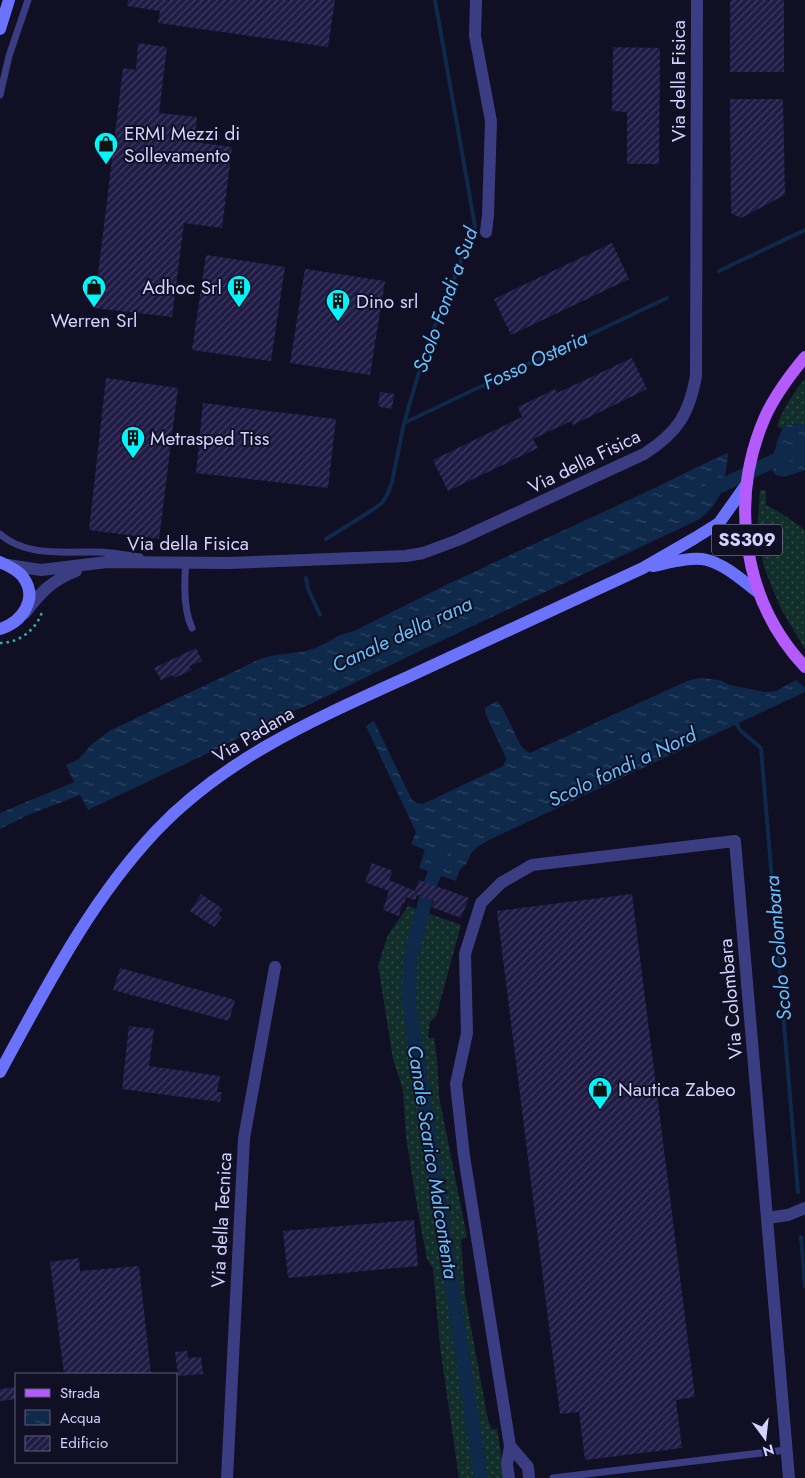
<svg xmlns="http://www.w3.org/2000/svg" width="805" height="1478" font-family="Jost,sans-serif">
<style>
.grass{fill:url(#grass-dots)}
.water{fill:url(#water-ripples)}
.lines{fill:none;stroke-linecap:round;stroke-linejoin:round}
.stream{stroke:#0e2949;stroke-width:4}
.canal{stroke:#0e2949;stroke-width:14}
.building{fill:url(#building-hatch)}
.path{stroke:#30b4a2;stroke-width:2.5;stroke-dasharray:2.5 4;stroke-linecap:butt}
.lane{stroke:#3a3d82;stroke-width:7}
.street{stroke:#3a3d82;stroke-width:12}
.secondary{stroke:#6b73fd;stroke-width:12}
.primary{stroke:#b35bfd;stroke-width:12}
.labels{text-anchor:middle;stroke-width:4;stroke-linejoin:round;paint-order:stroke}
.shield{fill:#110f24;stroke:#9a98bd;stroke-width:1}
.shield-label{font-size:18px;font-weight:bold;fill:#d4d2fe}
.street-label{font-size:19px;fill:#d4d2fe;stroke:#110f24}
.poi-label{font-size:19px;fill:#d4d2fe;stroke:#110f24;text-anchor:start}
.water-label{font-size:20px;font-style:italic;fill:#62c2fd;stroke:#110f24}
</style>
<defs>
<pattern id="grass-dots" width="8" height="8" patternUnits="userSpaceOnUse" patternTransform="scale(1.25)"><rect width="8" height="8" fill="#122e2b"/><path d="M2 2h.1M6 6h.1" fill="none" stroke="#344b4b" stroke-width="1.8" stroke-linecap="round"/></pattern>
<pattern id="water-ripples" width="26" height="14" patternUnits="userSpaceOnUse" patternTransform="scale(1.25)"><rect width="26" height="14" fill="#0e2949"/><path d="M2 4q2-2 4 0t4 0M15 11q2-2 4 0t4 0" fill="none" stroke="#304764"/></pattern>
<pattern id="building-hatch" width="6" height="6" patternUnits="userSpaceOnUse" patternTransform="scale(1.25)"><rect width="6" height="6" fill="#201b45"/><path d="M-1 1l2-2M0 6l6-6M5 7l2-2" fill="none" stroke="#403b61"/></pattern>
</defs>
<rect width="100%" height="100%" fill="#110f24"/>
<path class="grass" d="M805 378V424L786 425 782 429 777 426C783 408 794 393 805 378Z
M760 490H766V505L781 513 805 530V649L781 609 765 570 757 535Z
M408 906 461 925 436 1017 430 1022 428 1038H434L437 1058 439 1096 467 1237 461 1240 465 1295 488 1420 492 1430 497 1428 505 1478H459L440 1347 433 1268 427 1259 417 1206 406 1137 403 1090 393 1059 378 965 388 935Z"/>
<path class="water" d="M805 424V470C782 479 766 483 775 451 777 442 779 432 786 425Z
M728 453C725 482 723 502 698 520L426 648 313 703 279 717 225 745 88 810 80 795 28 815 0 829V813L74 782 66 765 79 759 91 745 109 731 260 659C280 652 299 655 318 647L340 635 356 630 448 584 646 492 718 457Z
M699 678 719 680 730 685 765 692 776 691 796 680 805 688V692L489 840 479 846 472 852 466 864 460 869 456 881 419 868 425 850 411 844 416 832 366 726 374 721 412 800 416 803 423 804 503 766 506 760 505 756 485 713V708L497 701 502 707 521 746 526 751 530 753 687 681Z"/>
<g class="lines">
<path class="stream" d="M719 271 805 230
M404 423 667 298
M326 539 371 511 382 503 388 493 392 482 404 423 426 348 475 226 435 0
M306 578 308 589 320 615
M735 722 741 731 761 748 798 1192
M801 1237 805 1286"/>
<path class="canal" d="M708 492 805 446
M441 857 429 887 410 959 409 1002 481 1478"/>
</g>
<path class="building" d="M128 0H335L328 47 158 23 160 11 127 6Z
M730 0H784V72H730Z
M138 43 167 47 159 113 197 117 194 142 232 147 222 228 184 223 172 317 94 308 123 68 136 70Z
M613 47 660 48 659 164H627V112L612 111Z
M730 99H783L785 195 741 218 731 213Z
M612 243 629 279 511 335 494 299Z
M206 255 285 267 271 361 192 350Z
M305 269 385 281 370 375 290 363Z
M632 358 647 389 573 425 571 421 533 439 538 448 448 491 433 460 522 417 518 407 555 389 557 393Z
M106 378 178 388 159 539 89 530Z
M380 392 394 394 392 409 380 407 378 405Z
M203 403 336 419 328 488 196 473Z
M196 648 202 661 189 666 192 670 174 678 173 675 161 680 154 668Z
M372 863 393 871 389 880 415 891 419 880 469 898 461 918 431 907 434 901 417 895 415 900 406 897 404 904 402 903 399 916 383 910 389 891 365 882Z
M201 894 223 909 218 914 222 917 214 927 190 911Z
M632 894 695 1397 676 1400 682 1448 585 1460 579 1412 560 1414 497 911Z
M120 968 235 1000 229 1021 113 990Z
M129 1026 154 1029 149 1066 220 1076 217 1092H222L220 1102 122 1089Z
M414 1220 418 1266 288 1278 283 1231Z
M79 1258 80 1271 139 1266 151 1374H64L50 1262Z
M187 1351 188 1358 201 1357 203 1374 178 1376 175 1352Z
M16 1387V1399L0 1401V1389Z"/>
<g class="lines">
<path class="path" d="M0 643C19 643 36 630 42 612"/>
<path class="lane" d="M0 95 9 56 28 0
M0 534C27 558 68 551 101 552 114 553 127 555 140 557
M186 562C184 583 183 609 192 628
M553 1478 786 1450"/>
<path class="street" d="M476 0 475 36 491 121 488 215 486 232
M8 565 41 570 107 562 228 563 406 556 423 553 458 540 644 454C677 433 689 415 696 376L697 0
M25 613C41 592 51 581 76 571
M767 1218 788 1215 805 1208
M510 1446 528 1467 529 1478
M227 1478 244 1138 275 967
M509 1478 507 1464 510 1446 464 1156 456 1084 467 1033 465 954 481 903 501 883 532 865 735 841 789 1478"/>
<path class="secondary" d="M0 29 9 0
M0 562C8 566 17 569 23 577 39 599 22 622 0 629
M653 566C668 563 692 556 707 560 726 565 743 581 759 593
M0 1072C46 988 90 901 156 831 227 756 320 717 412 675 489 639 566 603 643 568L695 538 719 523 746 485"/>
<path class="primary" d="M805 357C790 375 775 395 765 417 729 500 742 600 805 667"/>
</g>
<defs>
<symbol id="shop-pin" viewBox="-11 -11 22 30"><path d="M0 17L-7.5 6A9.5 9.5 0 1 1 7.5 6Z" fill="#03f5f9" stroke="#110f24"/><path d="M-5-2.5h2.3a2.7 3.5 0 0 1 5.4 0H5L5.5 6h-11ZM-1.5-2.5h3a1.5 2.3 0 0 0-3 0Z" fill="#111"/></symbol>
<symbol id="building-pin" viewBox="-11 -11 22 30"><path d="M0 17L-7.5 6A9.5 9.5 0 1 1 7.5 6Z" fill="#03f5f9" stroke="#110f24"/><path d="M-4-6H4V6H1V3H-1V6H-4ZM-2.5-4.3h1.7v1.8h-1.7ZM.8-4.3h1.7v1.8H.8ZM-2.5-1h1.7V.8h-1.7ZM.8-1h1.7V.8H.8Z" fill="#111"/></symbol>
</defs>
<g fill-rule="evenodd">
<use href="#shop-pin" x="92" y="130" width="28" height="38"/>
<use href="#shop-pin" x="80" y="273" width="28" height="38"/>
<use href="#building-pin" x="225" y="273" width="28" height="38"/>
<use href="#building-pin" x="324" y="287" width="28" height="38"/>
<use href="#building-pin" x="119" y="424" width="28" height="38"/>
<use href="#shop-pin" x="586" y="1075" width="28" height="38"/>
</g>
<g class="labels">
<rect class="shield" x="712" y="524.5" width="70" height="31" rx="4"/>
<g class="shield-label">
<text x="747" y="546">SS309</text>
</g>
<g class="street-label">
<text transform="translate(678 81) rotate(-90)" y="7">Via della Fisica</text>
<text transform="translate(584 461) rotate(-26)" y="7">Via della Fisica</text>
<text x="188" y="550">Via della Fisica</text>
<text transform="translate(253 734) rotate(-31)" y="7">Via Padana</text>
<text transform="translate(730 999) rotate(-95)" y="7">Via Colombara</text>
<text transform="translate(221 1220) rotate(-87)" y="7">Via della Tecnica</text>
</g>
<g class="poi-label">
<text x="124" y="140">ERMI Mezzi di<tspan x="124" dy="22">Sollevamento</tspan></text>
<text x="222" y="294" text-anchor="end">Adhoc Srl</text>
<text x="356" y="308">Dino srl</text>
<text x="94" y="327" text-anchor="middle">Werren Srl</text>
<text x="150" y="445">Metrasped Tiss</text>
<text x="618" y="1096">Nautica Zabeo</text>
</g>
<g class="water-label">
<text transform="translate(445 300) rotate(-70)" y="7">Scolo Fondi a Sud</text>
<text transform="translate(535 360) rotate(-25)" y="7">Fosso Osteria</text>
<text transform="translate(402 634) rotate(-25)" y="7">Canale della rana</text>
<text transform="translate(622 767) rotate(-25)" y="7">Scolo fondi a Nord</text>
<text transform="translate(778 948) rotate(-95)" y="7">Scolo Colombara</text>
<text transform="translate(433 1162) rotate(81)" y="7">Canale Scarico Malcontenta</text>
</g>
</g>
<rect x="15" y="1373" width="162" height="90" fill="#110f24" stroke="#5f5d7b"/>
<rect x="25" y="1389" width="25" height="8" fill="#b35bfd" stroke="#5f5d7b"/>
<text x="60" y="1398" font-size="15" fill="#d4d2fe">Strada</text>
<rect x="25" y="1410" width="25" height="15" fill="url(#water-ripples)" stroke="#5f5d7b"/>
<text x="60" y="1423" font-size="15" fill="#d4d2fe">Acqua</text>
<rect x="25" y="1436" width="25" height="15" fill="url(#building-hatch)" stroke="#5f5d7b"/>
<text x="60" y="1448" font-size="15" fill="#d4d2fe">Edificio</text>
<g transform="translate(765 1438) rotate(165)" stroke="#110f24" stroke-width="4" paint-order="stroke">
<path d="M0-4L9 19L0 12L-9 19Z" fill="#d4d2fe"/>
<text y="-8" font-size="14" font-weight="bold" text-anchor="middle" fill="#d4d2fe">N</text>
</g>
</svg>
